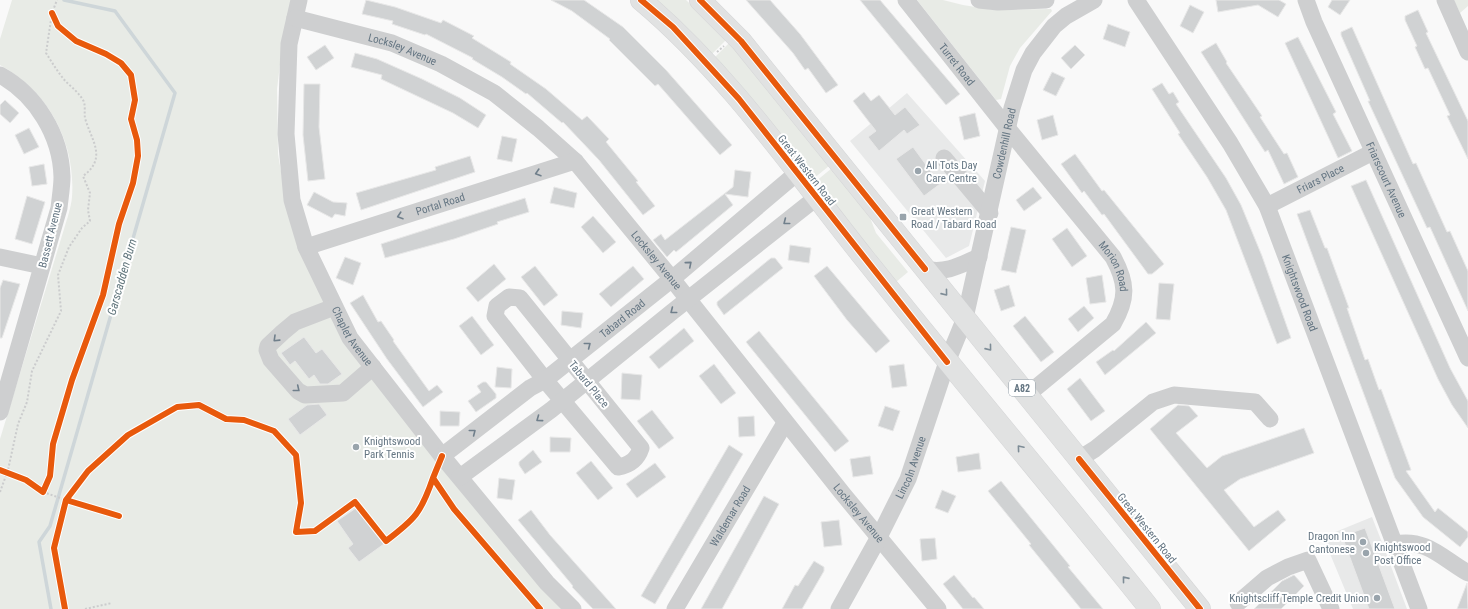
<svg xmlns="http://www.w3.org/2000/svg" width="1468" height="609" font-family="'Roboto Condensed',sans-serif">
<style>
.built{fill:#e8e9e9}
.green{fill:#e8ebe6}
.lines{fill:none;stroke-linecap:round;stroke-linejoin:round}
.stream{stroke:#ced6d9;stroke-width:3.5}
.building{fill:#d0d2d3;stroke:#e8e8e8}
.major-casing{stroke:#d5d6d7;stroke-width:22}
.path{stroke:#cbcccd;stroke-width:2;stroke-dasharray:2 2;stroke-linecap:butt}
.minor{stroke:#cecfd0;stroke-width:17}
.major{stroke:#e1e2e2;stroke-width:21}
.cycleway-casing{stroke:#fff;stroke-width:8}
.cycleway{stroke:#e8590c;stroke-width:6}
.oneway{stroke:#707f8b}
.oneway2{stroke:#7e8c96}
.poi-dot{fill:#99a4ac;stroke:#fff;stroke-width:1.5}
.labels{text-anchor:middle;stroke-width:4;stroke-linejoin:round;paint-order:stroke}
.shield{fill:#fff;stroke:#939fa8;stroke-width:1}
.shield-label{font-size:10px;font-weight:bold;fill:#657683}
.street-label{font-size:11px;fill:#657683;stroke:#fff}
.poi-label{font-size:11px;fill:#657683;stroke:#fff;text-anchor:start}
.water-label{font-size:12px;font-style:italic;fill:#60757c;stroke:#fff}
</style>
<rect width="100%" height="100%" fill="#f9f9f9"/>
<path class="built" d="M907 93 985 181 969 246 946 258 850 141Z
M1372 517 1383 545 1407 609H1353L1323 537Z"/>
<path class="green" d="M12 0H292L283 40 277 89 278 154 287 207 350 338 573 609H0V439L64 229C67 219 71 208 72 197 76 142 48 91 0 65V39Z
M654 0H686L727 39 711 55Z
M917 0H943L963 5 994 10 1051 9 1052 11 1020 48 1010 66 1001 99 996 100Z
M1454 0H1468V6L1460 13Z
M729 43 829 166 813 179 714 58Z
M832 168 869 215 876 233 908 272 896 282 815 182Z"/>
<g class="lines">
<path class="stream" d="M51 609 39 542 50 526 175 93 115 11 64 0"/>
</g>
<path class="building" d="M366 0 395 7 441 23 443 20 474 36 472 38 511 62 510 64 546 89 582 120 587 116 609 139 606 142 638 181 636 182 655 206 643 215 599 160 563 122 562 123 527 93 526 94 502 77 472 59 473 58 426 34 425 35 392 24 393 21 362 14Z
M551 0H584L623 27 666 70 732 145 720 155 658 84 655 86 609 40 610 39 572 11Z
M746 0H770L800 34 838 85 826 93 808 68 805 70 793 53Z
M860 0H880L960 94 946 105Z
M1216 0H1279L1286 4 1278 17 1258 5 1218 12Z
M1332 0H1350L1340 15 1328 7Z
M1190 5 1204 12 1193 33 1180 26Z
M1418 10 1428 32 1426 33 1468 121V159L1447 116 1450 115 1428 68 1425 69 1415 47 1417 46 1405 20V16Z
M1108 24 1130 32 1125 47 1103 39Z
M1352 27 1413 164 1416 163 1447 232 1450 231 1468 271V311L1430 227 1427 228 1368 101H1370L1341 35V32Z
M1298 37 1336 112 1333 114 1352 151 1338 158 1285 43Z
M1216 43 1227 62 1226 63 1262 116 1260 117 1284 154 1287 153 1298 177 1284 184 1268 150 1265 152 1201 52Z
M325 45 334 58 316 70 307 57Z
M1075 45 1085 55 1071 69 1061 58Z
M355 53 377 59 422 79 460 98 486 115 478 128 453 113 381 79 382 75 351 67Z
M1052 72 1065 78 1056 96 1043 90Z
M1162 83 1169 94 1173 92 1179 102 1176 104 1226 178 1241 205 1262 256 1291 338 1277 344 1226 210 1207 177 1178 134 1180 133 1152 89Z
M304 84H320L319 127 325 179 308 181 303 135Z
M864 92 871 101 879 95 895 115 905 107 920 125 907 134 904 130 879 151 868 137 876 131 853 101Z
M5 100 19 113 10 123 0 114V105Z
M975 113 980 136 964 140 959 117Z
M1053 115 1058 135 1042 140 1037 120Z
M29 128 39 147 24 154 15 135Z
M502 136 517 139 512 162 497 159Z
M913 147 940 184 924 196 896 159Z
M1075 154 1102 191 1104 190 1164 264 1152 274H1148L1104 214 1102 215 1084 191 1082 193 1061 164Z
M470 156 475 172 361 210 356 193 436 170 435 167Z
M44 164 47 184 32 186 29 167Z
M735 170 751 172 748 197 725 194 733 205 676 252 674 250 667 257 653 240 661 234 665 240 733 187Z
M1366 180 1450 368 1468 401V428L1452 405 1438 379 1351 186Z
M554 187 577 193 574 208 550 203Z
M1033 187 1042 198 1024 211 1016 200Z
M314 192 333 202 347 203 345 216 335 214 332 218 307 205Z
M27 196 45 202 32 244 15 239Z
M525 198 529 212 497 222 498 224 454 239 385 258 381 244Z
M1310 210 1325 248H1327L1349 308H1347L1365 360 1368 359 1379 390 1381 389 1411 470 1406 471 1435 512 1438 508 1468 532V537L1460 547 1423 517 1395 478 1297 214Z
M593 216 616 242 603 253 581 227Z
M1011 227 1026 230 1016 273 1001 270Z
M1067 228 1087 256 1072 267 1052 239Z
M790 245 811 248 809 263 788 260Z
M345 257 361 263 353 285 336 278Z
M771 258H775L783 268 724 315 717 305V302Z
M494 264 506 279 478 302 466 288Z
M535 266 558 295 544 306 521 277Z
M633 266 644 279 611 307 599 294Z
M827 266 890 341 876 353 847 320 814 276Z
M1102 275 1106 302 1090 304 1086 278Z
M3 280 20 284 2 338H0V288Z
M1159 283 1174 284 1170 320 1156 319Z
M1009 285 1015 306 1001 311 994 290Z
M363 295 378 322 381 321 394 340 393 341 429 391 437 385 443 392 423 407 387 359 350 303Z
M1084 306 1094 318 1078 332 1068 319Z
M562 311 583 313 581 328 561 325Z
M472 316 494 345 481 355 459 326Z
M1025 316 1054 352 1041 362 1013 326Z
M1146 322 1156 333 1105 375 1096 362 1113 350 1114 351Z
M684 328 694 341 659 369 649 357Z
M759 331 849 441 835 452 746 342Z
M304 337 316 353 322 349 342 374 328 384H320L314 375 309 379 295 361 290 365 281 353Z
M714 364 736 393 721 404 699 376Z
M904 364 907 386 892 388 889 366Z
M497 367 512 369 511 388 495 387Z
M622 373 642 375 640 400 621 399Z
M1080 378 1105 411 1091 421 1067 389Z
M483 382H486L496 394V398L476 412 468 401 481 392 477 386Z
M319 404 327 415 300 435 288 419 307 405Z
M1178 405 1189 406 1198 416 1176 433 1207 468 1222 456 1304 428 1314 453 1240 479 1224 490 1254 527 1278 510 1286 520 1249 551 1150 429Z
M885 406 900 411 893 431 878 426Z
M652 410 674 438 659 449 637 421Z
M440 411 460 412 459 426H440Z
M754 416 755 436 739 437 738 417Z
M550 437 571 438 570 452H550Z
M729 445 743 454 655 604 641 596Z
M533 450 542 462 525 474 519 465V462Z
M979 453 981 469 958 472 956 457Z
M870 456 873 474 853 477 850 459Z
M591 461 613 488 598 500 576 473Z
M655 463 666 477 637 498 626 484Z
M499 478 515 480 512 500 497 498Z
M1001 481 1070 566 1068 567 1103 609H1081L1029 545 1031 544 988 491Z
M942 490 956 496 948 513 935 508Z
M764 496 779 504 738 580 722 609H701Z
M356 508 384 544 359 562 348 548 353 544 337 521Z
M531 510 550 535 616 609H593L572 587 573 586 518 520Z
M839 520 842 545 824 547 821 522Z
M1365 528 1395 609H1369L1342 536Z
M935 538 937 559 922 561 920 539Z
M814 561 824 567V571L802 609H782L795 585 798 586Z
M954 575 973 598 974 597 984 609H963L943 584Z
M1294 575 1304 586 1281 609H1254L1282 581Z
M1467 583 1468 609H1457Z"/>
<g class="lines">
<defs>
<path id="major" d="M641 0C729 74 794 170 865 259 959 377 1056 491 1150 609
M700 0 741 41 1200 609"/>
</defs>
<use href="#major" class="major-casing"/>
<path class="path" d="M717 52 724 46
M0 492 8 470 18 424 27 402 32 371 61 311 58 275 69 247 82 228 90 221 88 210 90 193 83 176C108 158 91 140 85 118 84 112 86 105 83 100 77 90 68 85 62 77 56 69 51 61 46 53L52 13 57 0
M43 492 66 500
M85 609 112 603"/>
<g class="minor">
<path id="s1" d="M299 0 289 44 286 134 292 200 306 247 350 338 442 456 547 583 573 609"/>
<path id="s2" d="M906 0 1008 129 1113 257C1127 283 1128 298 1113 324L1027 395"/>
<path d="M979 0 998 2 1046 0"/>
<path id="s3" d="M1136 0 1230 143 1267 206 1419 609"/>
<path id="s4" d="M1306 0 1314 22 1468 358"/>
<path d="M1445 0 1468 52"/>
<path id="s5" d="M295 18 392 43 441 64 494 93 538 128 575 161 672 279 843 494 938 609"/>
<path d="M0 75C36 95 61 135 62 177 62 187 60 198 59 208L0 412"/>
<path d="M944 158 990 213"/>
<path id="s6" d="M1267 206 1373 152"/>
<path id="s7" d="M306 247 575 161"/>
<path d="M0 257 42 266"/>
<path d="M925 269C945 274 961 265 979 257"/>
<path d="M509 297 520 298 641 448C637 460 630 465 618 467L545 380 495 316 497 306Z"/>
<path d="M334 307 295 322 283 332 268 346 267 350 271 360 298 391 305 395 343 393 373 367"/>
<path id="s8" d="M442 456 530 388 545 380 672 279 797 173"/>
<path d="M1079 459 1095 449 1153 402 1174 395 1255 402 1270 419"/>
<path d="M460 477 551 410 672 312 816 198"/>
<path d="M1395 544C1426 538 1442 558 1468 573"/>
<path d="M1238 603 1267 578 1288 567 1308 560 1331 609"/>
<path id="s9" d="M675 609 785 423"/>
<path id="s10" d="M839 609 879 537 908 479 947 362 965 318 1012 108 1024 70 1033 53 1054 26 1066 16 1094 0"/>
</g>
<use href="#major" class="major"/>
<defs>
<path id="cycleway" d="M641 0 673 27 739 99 947 362
M700 0 741 41 925 269
M442 456 433 478 454 509 540 609
M1079 459 1200 609
M0 470 26 480 43 492 50 476 53 444 72 380 103 295 119 224 133 183 138 156 137 140 131 119 135 100 131 75 121 63 106 54 76 41 58 26 52 13
M66 500 88 471 128 435 177 407 199 405 226 419 244 420 274 431 296 455 301 503 296 532 315 531 355 502 386 541C415 519 421 513 433 478
M65 609 54 548 66 500 119 516"/>
</defs>
<use href="#cycleway" class="cycleway-casing"/>
<use href="#cycleway" class="cycleway"/>
</g>
<defs><path id="oneway-chevron" d="M-2-3.5L2.5 0L-2 3.5" fill="none" stroke-width="1.6" stroke-linecap="round" stroke-linejoin="round"/></defs>
<g class="oneway">
<use href="#oneway-chevron" transform="translate(538 173) rotate(163)"/>
<use href="#oneway-chevron" transform="translate(400 216) rotate(162)"/>
<use href="#oneway-chevron" transform="translate(786 222) rotate(142)"/>
<use href="#oneway-chevron" transform="translate(689 264) rotate(-40)"/>
<use href="#oneway-chevron" transform="translate(673 311) rotate(142)"/>
<use href="#oneway-chevron" transform="translate(276 339) rotate(136)"/>
<use href="#oneway-chevron" transform="translate(588 345) rotate(-38)"/>
<use href="#oneway-chevron" transform="translate(297 389) rotate(39)"/>
<use href="#oneway-chevron" transform="translate(539 419) rotate(144)"/>
<use href="#oneway-chevron" transform="translate(473 432) rotate(-38)"/>
</g>
<g class="oneway2">
<use href="#oneway-chevron" transform="translate(945 293) rotate(51)"/>
<use href="#oneway-chevron" transform="translate(989 348) rotate(51)"/>
<use href="#oneway-chevron" transform="translate(1020 448) rotate(-130)"/>
<use href="#oneway-chevron" transform="translate(1125 579) rotate(-129)"/>
</g>
<g class="poi-dot">
<circle cx="918" cy="171" r="4"/>
<rect x="899" y="213" width="8" height="8" rx="2"/>
<circle cx="356" cy="447" r="4"/>
<circle cx="1363" cy="542" r="4"/>
<circle cx="1366" cy="553" r="4"/>
<circle cx="1377" cy="598" r="4"/>
</g>
<g class="labels">
<rect class="shield" x="1009" y="380" width="26" height="16" rx="3"/>
<g class="shield-label">
<text x="1022" y="392">A82</text>
</g>
<g class="street-label">
<text dy="4" stroke="none"><textPath href="#s5" startOffset="112">Locksley Avenue</textPath></text>
<text dy="4" stroke="none"><textPath href="#s2" startOffset="82">Turret Road</textPath></text>
<text dy="4" stroke="none"><textPath href="#s10" startOffset="497">Cowdenhill Road</textPath></text>
<text transform="translate(807 170) rotate(52)" y="4">Great Western Road</text>
<text dy="4" stroke="none"><textPath href="#s6" startOffset="60">Friars Place</textPath></text>
<text dy="4" stroke="none"><textPath href="#s4" startOffset="197">Friarscourt Avenue</textPath></text>
<text dy="4" stroke="none"><textPath href="#s7" startOffset="141">Portal Road</textPath></text>
<text transform="translate(50 235) rotate(-76)" y="4">Bassett Avenue</text>
<text dy="4" stroke="none"><textPath href="#s5" startOffset="448">Locksley Avenue</textPath></text>
<text dy="4" stroke="none"><textPath href="#s2" startOffset="339">Morion Road</textPath></text>
<text dy="4" stroke="none"><textPath href="#s3" startOffset="337">Knightswood Road</textPath></text>
<text dy="4" stroke="none"><textPath href="#s8" startOffset="227">Tabard Road</textPath></text>
<text dy="4" stroke="none"><textPath href="#s1" startOffset="351">Chaplet Avenue</textPath></text>
<text transform="translate(589 384) rotate(51)" y="4">Tabard Place</text>
<text dy="4" stroke="none"><textPath href="#s10" startOffset="159">Lincoln Avenue</textPath></text>
<text dy="4" stroke="none"><textPath href="#s5" startOffset="772">Locksley Avenue</textPath></text>
<text dy="4" stroke="none"><textPath href="#s9" startOffset="108">Waldemar Road</textPath></text>
<text transform="translate(1147 528) rotate(51)" y="4">Great Western Road</text>
</g>
<g class="poi-label">
<text x="926" y="169">All Tots Day<tspan x="926" dy="13">Care Centre</tspan></text>
<text x="911" y="215">Great Western<tspan x="911" dy="13">Road / Tabard Road</tspan></text>
<text x="364" y="445">Knightswood<tspan x="364" dy="13">Park Tennis</tspan></text>
<text x="1355" y="540" text-anchor="end">Dragon Inn<tspan x="1355" dy="13">Cantonese</tspan></text>
<text x="1374" y="551">Knightswood<tspan x="1374" dy="13">Post Office</tspan></text>
<text x="1369" y="602" text-anchor="end">Knightscliff Temple Credit Union</text>
</g>
<g class="water-label">
<text transform="translate(122 277) rotate(-74)" y="4">Garscadden Burn</text>
</g>
</g>
</svg>
